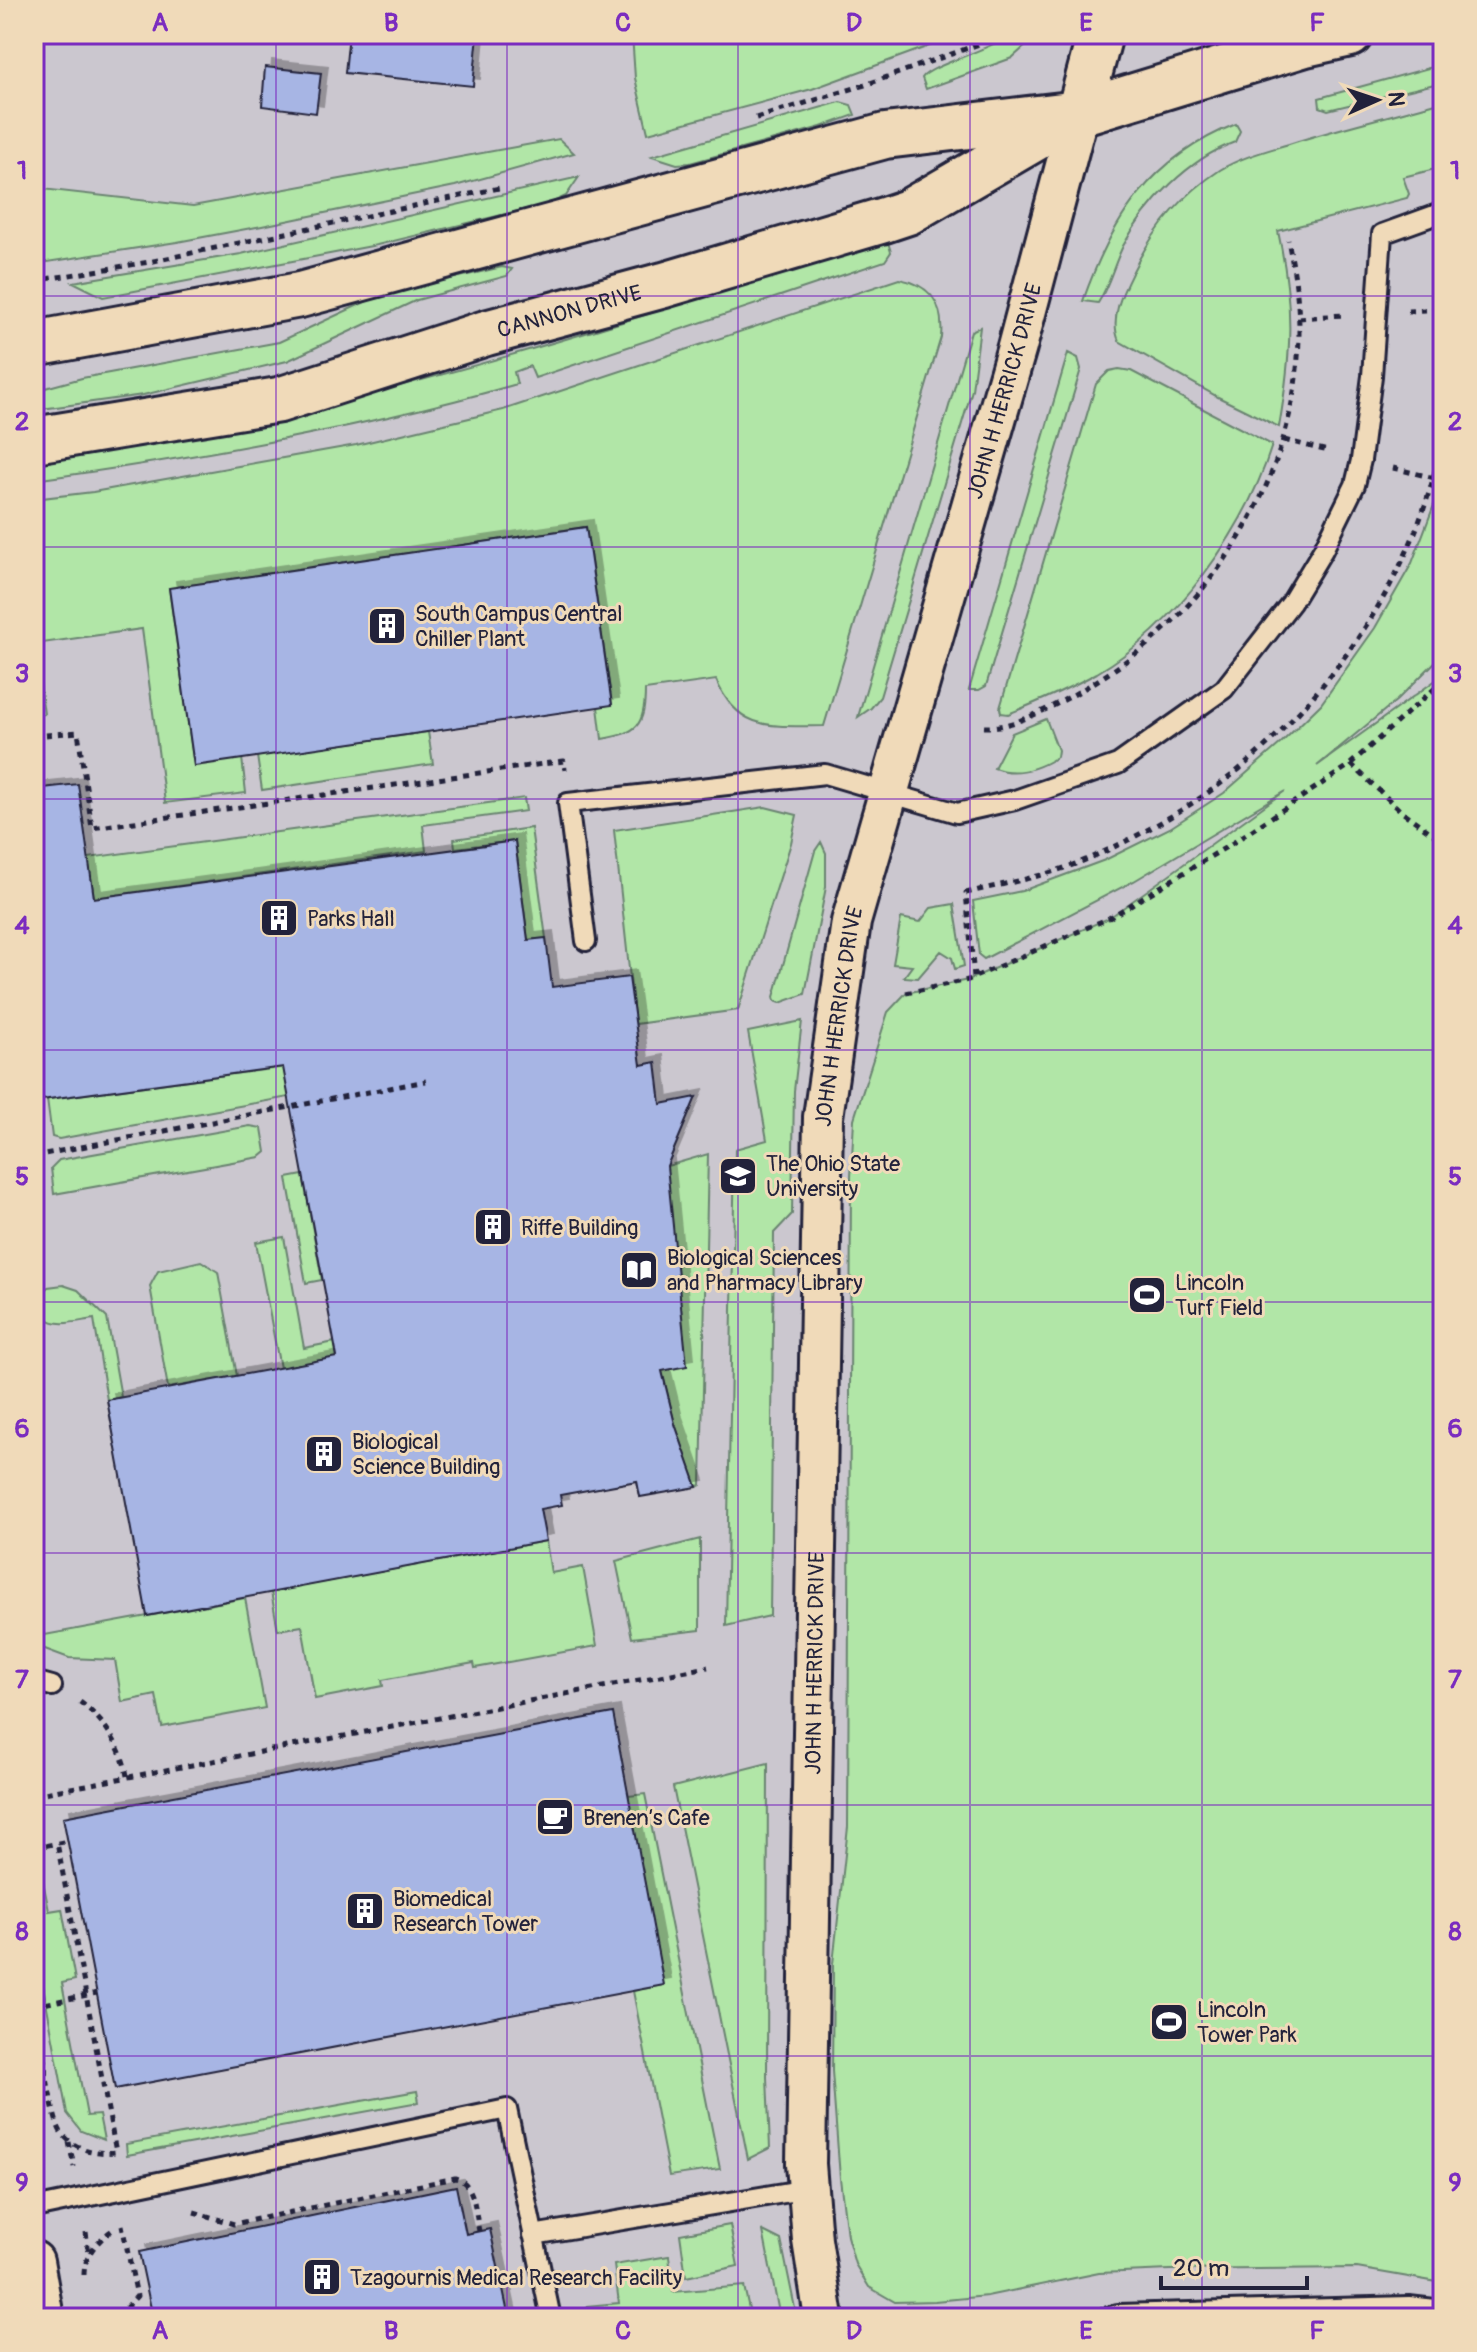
<svg xmlns="http://www.w3.org/2000/svg" width="1477" height="2352" font-family="Pangolin,sans-serif">
<style>
.built{fill:#cbc7cf}
.green{fill:#b1e6a7;stroke:#6a8471;stroke-width:2}
.building{fill:#a7b5e4;stroke:#22223b;stroke-width:2;filter:url(#shadow)}
.lines{fill:none;stroke-linecap:round;stroke-linejoin:round}
.service-casing{stroke:#22223b;stroke-width:24}
.minor-casing{stroke:#22223b;stroke-width:44}
.tertiary-casing{stroke:#22223b;stroke-width:50}
.path{stroke:#22223b;stroke-width:5;stroke-dasharray:6 6;stroke-linecap:butt}
.service{stroke:#f0dab9;stroke-width:18}
.minor{stroke:#f0dab9;stroke-width:38}
.tertiary{stroke:#f0dab9;stroke-width:44}
.path-bridge{stroke:#22223b;stroke-width:5;stroke-dasharray:6 6;stroke-linecap:butt}
.grid{fill:none;stroke:#7b2cbf;stroke-width:2;stroke-opacity:0.55}
.labels{text-anchor:middle;stroke-width:6;stroke-linejoin:round;paint-order:stroke}
.street-label{font-size:22px;fill:#22223b;stroke:#f0dab9}
.poi-label{font-size:22px;fill:#22223b;stroke:#f0dab9;text-anchor:start}
.neatline{fill:none;stroke:#7b2cbf;stroke-width:3}
.grid-label{font-size:26px;text-anchor:middle;font-weight:bold;fill:#7b2cbf}
</style>
<defs>
<filter id="shadow"><feDropShadow dx="7" dy="-7" stdDeviation="0" flood-color="#0004"/></filter>
</defs>
<rect width="100%" height="100%" fill="#dacfc6"/>
<filter id="ink" filterUnits="userSpaceOnUse"><feTurbulence type="fractalNoise" baseFrequency=".0125" numOctaves="2"/><feDisplacementMap in="SourceGraphic" scale="16" xChannelSelector="R" yChannelSelector="G"/><feConvolveMatrix kernelMatrix="1 2 1 2 8 2 1 2 1" color-interpolation-filters="sRGB"/></filter>
<g filter="url(#ink)">
<path class="built" d="M34 34H1443V2318H34Z"/>
<path class="green" d="M632 34H962L812 89 648 133 635 78Z
M1012 34H1039L1012 58 926 89 922 78C929 66 994 48 1012 34Z
M1443 64V82L1328 110 1320 107 1319 98Z
M1443 101V167L1403 177 1409 194 1407 198 1278 231C1294 305 1292 352 1279 427L1218 397 1119 341C1109 318 1123 291 1133 271 1153 230 1182 195 1220 170 1243 156 1270 150 1295 142 1344 127 1394 115 1443 101Z
M840 102 851 105 855 115 821 127 690 163 677 164 652 156Z
M1236 124 1240 131 1235 142C1189 159 1146 203 1123 246 1114 264 1109 286 1098 303L1083 301C1112 218 1151 158 1236 124Z
M559 139 574 153 455 186 262 226 177 242 34 264V188L193 206Z
M579 177 566 196 551 203 377 245 103 297 73 282 241 254Z
M887 239 891 252 885 261 535 378 530 366 514 372 517 384C359 429 197 458 34 480V462C326 421 607 327 887 239Z
M502 267 512 269 507 276 417 300 287 361 143 395 34 410V391L82 378 279 342 378 296Z
M899 279C932 285 944 305 941 337L824 726C774 726 739 733 716 680L645 690C645 726 637 733 602 739L598 707 612 704 586 527 169 588 194 765 242 758 246 793 165 803 142 629 35 644 44 714 34 715V499L93 492 356 445 503 410Z
M980 327 972 390 880 697 871 708 858 717 971 331Z
M1068 353 1078 358 1081 369 986 686 979 690H969Z
M1119 369 1131 371 1272 445C1245 531 1176 627 1097 673 1068 689 1038 702 1008 714L1001 713 1000 708 1096 384 1109 371Z
M1443 496V654L1397 700 1317 766 1443 675V2283L1357 2268 1170 2270 1099 2273 987 2296 935 2301 895 2302 869 2287 855 2264 847 2236 840 2178 832 2071 833 1964 848 1827 851 1177 854 1119 888 1012 906 993 968 980 1109 918 1285 791 1134 881 984 959 979 955 973 901 1022 891 1105 860 1170 828 1224 793 1281 743 1321 704 1375 628 1412 563 1437 497Z
M1046 719 1058 750 1057 757C1038 769 1015 776 994 768L1012 733Z
M428 732 433 764 262 790 257 756Z
M524 798 526 811 423 825 426 851 94 898 88 858Z
M765 807 797 815 791 843 738 1010 635 1024 614 830Z
M531 828 546 938 528 940 515 841 455 848 454 839Z
M821 842 826 853V887L805 994 780 1003 775 1001 774 997 815 851Z
M954 904 964 966 955 969 952 958 941 951 918 978 904 977 912 966 893 964 901 918 920 922 931 908Z
M802 1021 794 1091 792 1214 774 1233 770 1616 726 1626 735 1149 767 1140 748 1032Z
M420 1049 425 1072 59 1139 52 1137 47 1099Z
M250 1126 262 1128 266 1152 260 1157 54 1194 51 1168 59 1160Z
M708 1154 701 1485 697 1487 675 1424 662 1371 667 1166Z
M303 1175 322 1280 306 1283 287 1178Z
M284 1237 304 1348 335 1342 337 1357 280 1368 256 1242Z
M201 1261 218 1272 237 1376 168 1388 150 1286 158 1271Z
M63 1285 78 1290 107 1318 121 1397 107 1400 94 1319C66 1323 39 1333 40 1294L48 1287Z
M700 1539V1630L632 1638 616 1561Z
M546 1541 551 1573 583 1567 597 1646 475 1668 474 1663 382 1680 383 1686 315 1699 302 1626 278 1630 271 1592Z
M245 1598 265 1708 162 1727 156 1695 122 1702 115 1660 69 1658 34 1645V1626L45 1635Z
M768 1763 767 2077 770 2148 748 2159 673 1787Z
M645 1794 720 2169 669 2176 633 1991 663 1985 628 1796Z
M42 1876 49 1911 62 1909 75 1980 62 1983 87 2116 99 2115 104 2140 81 2131 67 2113 34 1938V1878Z
M417 2091 419 2102 127 2155 126 2144Z
M730 2225 738 2266 686 2277 680 2234Z
M763 2231 781 2240 797 2318H780Z
M669 2256 673 2292 744 2286 751 2318H589L587 2306 619 2303 614 2265Z"/>
<path class="building" d="M349 34H478L473 86 345 73Z
M265 67 321 73 316 113 262 106Z
M586 527 612 705 194 766 169 588Z
M78 784 94 898 515 841 528 940 546 938 552 987 629 977 641 1065 656 1062 661 1104 696 1097 667 1166 687 1366 662 1371 675 1424 697 1487 640 1497 637 1481 560 1495 562 1505 540 1509 546 1541 147 1616 107 1400 337 1357 283 1067 34 1101V789Z
M613 1713 664 1985 115 2089 63 1817Z
M456 2186 466 2234 490 2229 509 2318H153L139 2252Z"/>
<g class="lines">
<defs>
<path id="service" d="M586 941 568 803 825 774 957 813 1015 800 1118 764 1224 689 1291 603 1323 550 1355 485 1361 460 1372 376 1382 234 1443 212
M34 1681 52 1686
M34 2208 507 2109 551 2318
M533 2235 808 2189
M1106 2318 1118 2314 1409 2306 1443 2310"/>
<g id="minor">
<path d="M34 2261 44 2318"/>
<path id="s1" d="M824 2318 812 2240 806 2164 823 1117 851 922 1017 347 1079 113"/>
</g>
<g id="tertiary">
<path d="M1079 113 1100 34"/>
<path d="M34 344 300 295 885 136 1079 113 1305 44 1350 34"/>
<path id="s2" d="M34 440 279 400 486 333 664 285 884 220 908 212 1063 122"/>
</g>
</defs>
<use href="#service" class="service-casing"/>
<use href="#minor" class="minor-casing"/>
<use href="#tertiary" class="tertiary-casing"/>
<path class="path" d="M756 118 865 85 982 43 994 34
M34 281 149 262 504 187
M1408 311 1443 309
M1299 318 1343 315
M1284 440 1328 451
M1393 468 1443 480
M984 727C1016 729 1063 701 1090 685 1214 611 1299 476 1299 330 1299 299 1294 270 1288 240
M34 736 78 732 92 828 564 761 565 770
M1351 764 1402 812 1443 841
M974 977 966 893C1003 884 1042 877 1078 863 1133 841 1205 800 1250 760 1344 677 1425 557 1443 430
M906 993 968 980 1109 918 1228 846 1347 767 1443 681
M34 1156 426 1081
M80 1702C104 1720 122 1747 127 1776
M34 1795 708 1667
M34 1848 68 1841
M34 1997C39 2022 50 2116 61 2132 74 2150 95 2154 116 2152L57 1843
M69 2142 74 2167
M194 2212 234 2224 455 2178C476 2183 475 2213 479 2231
M86 2232 89 2254
M84 2275C84 2255 98 2240 114 2229
M120 2318 122 2312 137 2296 122 2225"/>
<use href="#service" class="service"/>
<use href="#minor" class="minor"/>
<use href="#tertiary" class="tertiary"/>
<path class="path-bridge" d="M34 2006 97 1993"/>
</g>
</g>
<path class="grid" d="M276 34V2318M507 34V2318M738 34V2318M970 34V2318M1202 34V2318M34 296H1443M34 547H1443M34 799H1443M34 1050H1443M34 1302H1443M34 1553H1443M34 1805H1443M34 2056H1443"/>
<defs>
<symbol id="building-square" viewBox="-11 -11 22 22"><rect x="-9" y="-9" width="18" height="18" rx="4" fill="#22223b" stroke="#f0dab9"/><path d="M-4-6H4V6H1V3H-1V6H-4ZM-2.5-4.3h1.7v1.8h-1.7ZM.8-4.3h1.7v1.8H.8ZM-2.5-1h1.7V.8h-1.7ZM.8-1h1.7V.8H.8Z" fill="#fff"/></symbol>
<symbol id="university-square" viewBox="-11 -11 22 22"><rect x="-9" y="-9" width="18" height="18" rx="4" fill="#22223b" stroke="#f0dab9"/><path d="M0-5L7-2L0 1L-7-2ZM-4 1L0 2.5L4 1V4Q0 6-4 4Z" fill="#fff"/></symbol>
<symbol id="library-square" viewBox="-11 -11 22 22"><rect x="-9" y="-9" width="18" height="18" rx="4" fill="#22223b" stroke="#f0dab9"/><path d="M-6-4Q-3-5.5-.7-3.5V5Q-3 3-6 4ZM6-4Q3-5.5 .7-3.5V5Q3 3 6 4Z" fill="#fff"/></symbol>
<symbol id="stadium-square" viewBox="-11 -11 22 22"><rect x="-9" y="-9" width="18" height="18" rx="4" fill="#22223b" stroke="#f0dab9"/><path d="M0-5a6.5 5 0 1 0 0 10a6.5 5 0 1 0 0-10ZM-3.5-1.8h7v3.6h-7Z" fill="#fff"/></symbol>
<symbol id="cafe-square" viewBox="-11 -11 22 22"><rect x="-9" y="-9" width="18" height="18" rx="4" fill="#22223b" stroke="#f0dab9"/><path d="M-5.5-4.5H6V0H3Q3 3.5 0 3.5H-2.5Q-5.5 3.5-5.5 0ZM3-3.2v2h1.7v-2ZM-6 4.5H4V6H-6Z" fill="#fff"/></symbol>
</defs>
<g fill-rule="evenodd">
<use href="#building-square" x="365" y="604" width="44" height="44"/>
<use href="#building-square" x="257" y="896" width="44" height="44"/>
<use href="#university-square" x="716" y="1154" width="44" height="44"/>
<use href="#building-square" x="471" y="1205" width="44" height="44"/>
<use href="#library-square" x="617" y="1248" width="44" height="44"/>
<use href="#stadium-square" x="1125" y="1273" width="44" height="44"/>
<use href="#building-square" x="302" y="1432" width="44" height="44"/>
<use href="#cafe-square" x="533" y="1795" width="44" height="44"/>
<use href="#building-square" x="343" y="1889" width="44" height="44"/>
<use href="#stadium-square" x="1147" y="2000" width="44" height="44"/>
<use href="#building-square" x="300" y="2255" width="44" height="44"/>
</g>
<g class="labels">
<g class="street-label">
<text dy="8" stroke="none"><textPath href="#s2" startOffset="552">CANNON DRIVE</textPath></text>
<text dy="8" stroke="none"><textPath href="#s1" startOffset="1952">JOHN H HERRICK DRIVE</textPath></text>
<text dy="8" stroke="none"><textPath href="#s1" startOffset="1304">JOHN H HERRICK DRIVE</textPath></text>
<text dy="8" stroke="none"><textPath href="#s1" startOffset="656">JOHN H HERRICK DRIVE</textPath></text>
</g>
<g class="poi-label">
<text x="415" y="621">South Campus Central<tspan x="415" dy="25">Chiller Plant</tspan></text>
<text x="307" y="926">Parks Hall</text>
<text x="766" y="1171">The Ohio State<tspan x="766" dy="25">University</tspan></text>
<text x="521" y="1235">Riffe Building</text>
<text x="667" y="1265">Biological Sciences<tspan x="667" dy="25">and Pharmacy Library</tspan></text>
<text x="1175" y="1290">Lincoln<tspan x="1175" dy="25">Turf Field</tspan></text>
<text x="352" y="1449">Biological<tspan x="352" dy="25">Science Building</tspan></text>
<text x="583" y="1825">Brenen’s Cafe</text>
<text x="393" y="1906">Biomedical<tspan x="393" dy="25">Research Tower</tspan></text>
<text x="1197" y="2017">Lincoln<tspan x="1197" dy="25">Tower Park</tspan></text>
<text x="350" y="2285">Tzagournis Medical Research Facility</text>
</g>
</g>
<rect width="1477" height="2352" fill="none" stroke="#f0dab9" stroke-width="88"/>
<g transform="translate(1377 100) rotate(87)" stroke="#f0dab9" stroke-width="6" paint-order="stroke">
<path d="M0-6L14 30L0 20L-14 30Z" fill="#22223b"/>
<text y="-12" font-size="22" font-weight="bold" text-anchor="middle" fill="#22223b">N</text>
</g>
<path d="M1161 2276v12h146v-12" fill="none" stroke="#22223b" stroke-width="4"/>
<text x="1173" y="2276" font-size="24" fill="#22223b" stroke="#f0dab9" stroke-width="6" paint-order="stroke">20 m</text>
<rect x="44" y="44" width="1389" height="2264" class="neatline"/>
<g class="grid-label">
<text x="160" y="31">A</text>
<text x="391" y="31">B</text>
<text x="623" y="31">C</text>
<text x="854" y="31">D</text>
<text x="1086" y="31">E</text>
<text x="1317" y="31">F</text>
<text x="22" y="179">1</text>
<text x="1455" y="179">1</text>
<text x="22" y="430">2</text>
<text x="1455" y="430">2</text>
<text x="22" y="682">3</text>
<text x="1455" y="682">3</text>
<text x="22" y="934">4</text>
<text x="1455" y="934">4</text>
<text x="22" y="1185">5</text>
<text x="1455" y="1185">5</text>
<text x="22" y="1437">6</text>
<text x="1455" y="1437">6</text>
<text x="22" y="1688">7</text>
<text x="1455" y="1688">7</text>
<text x="22" y="1940">8</text>
<text x="1455" y="1940">8</text>
<text x="22" y="2191">9</text>
<text x="1455" y="2191">9</text>
<text x="160" y="2339">A</text>
<text x="391" y="2339">B</text>
<text x="623" y="2339">C</text>
<text x="854" y="2339">D</text>
<text x="1086" y="2339">E</text>
<text x="1317" y="2339">F</text>
</g>
</svg>
